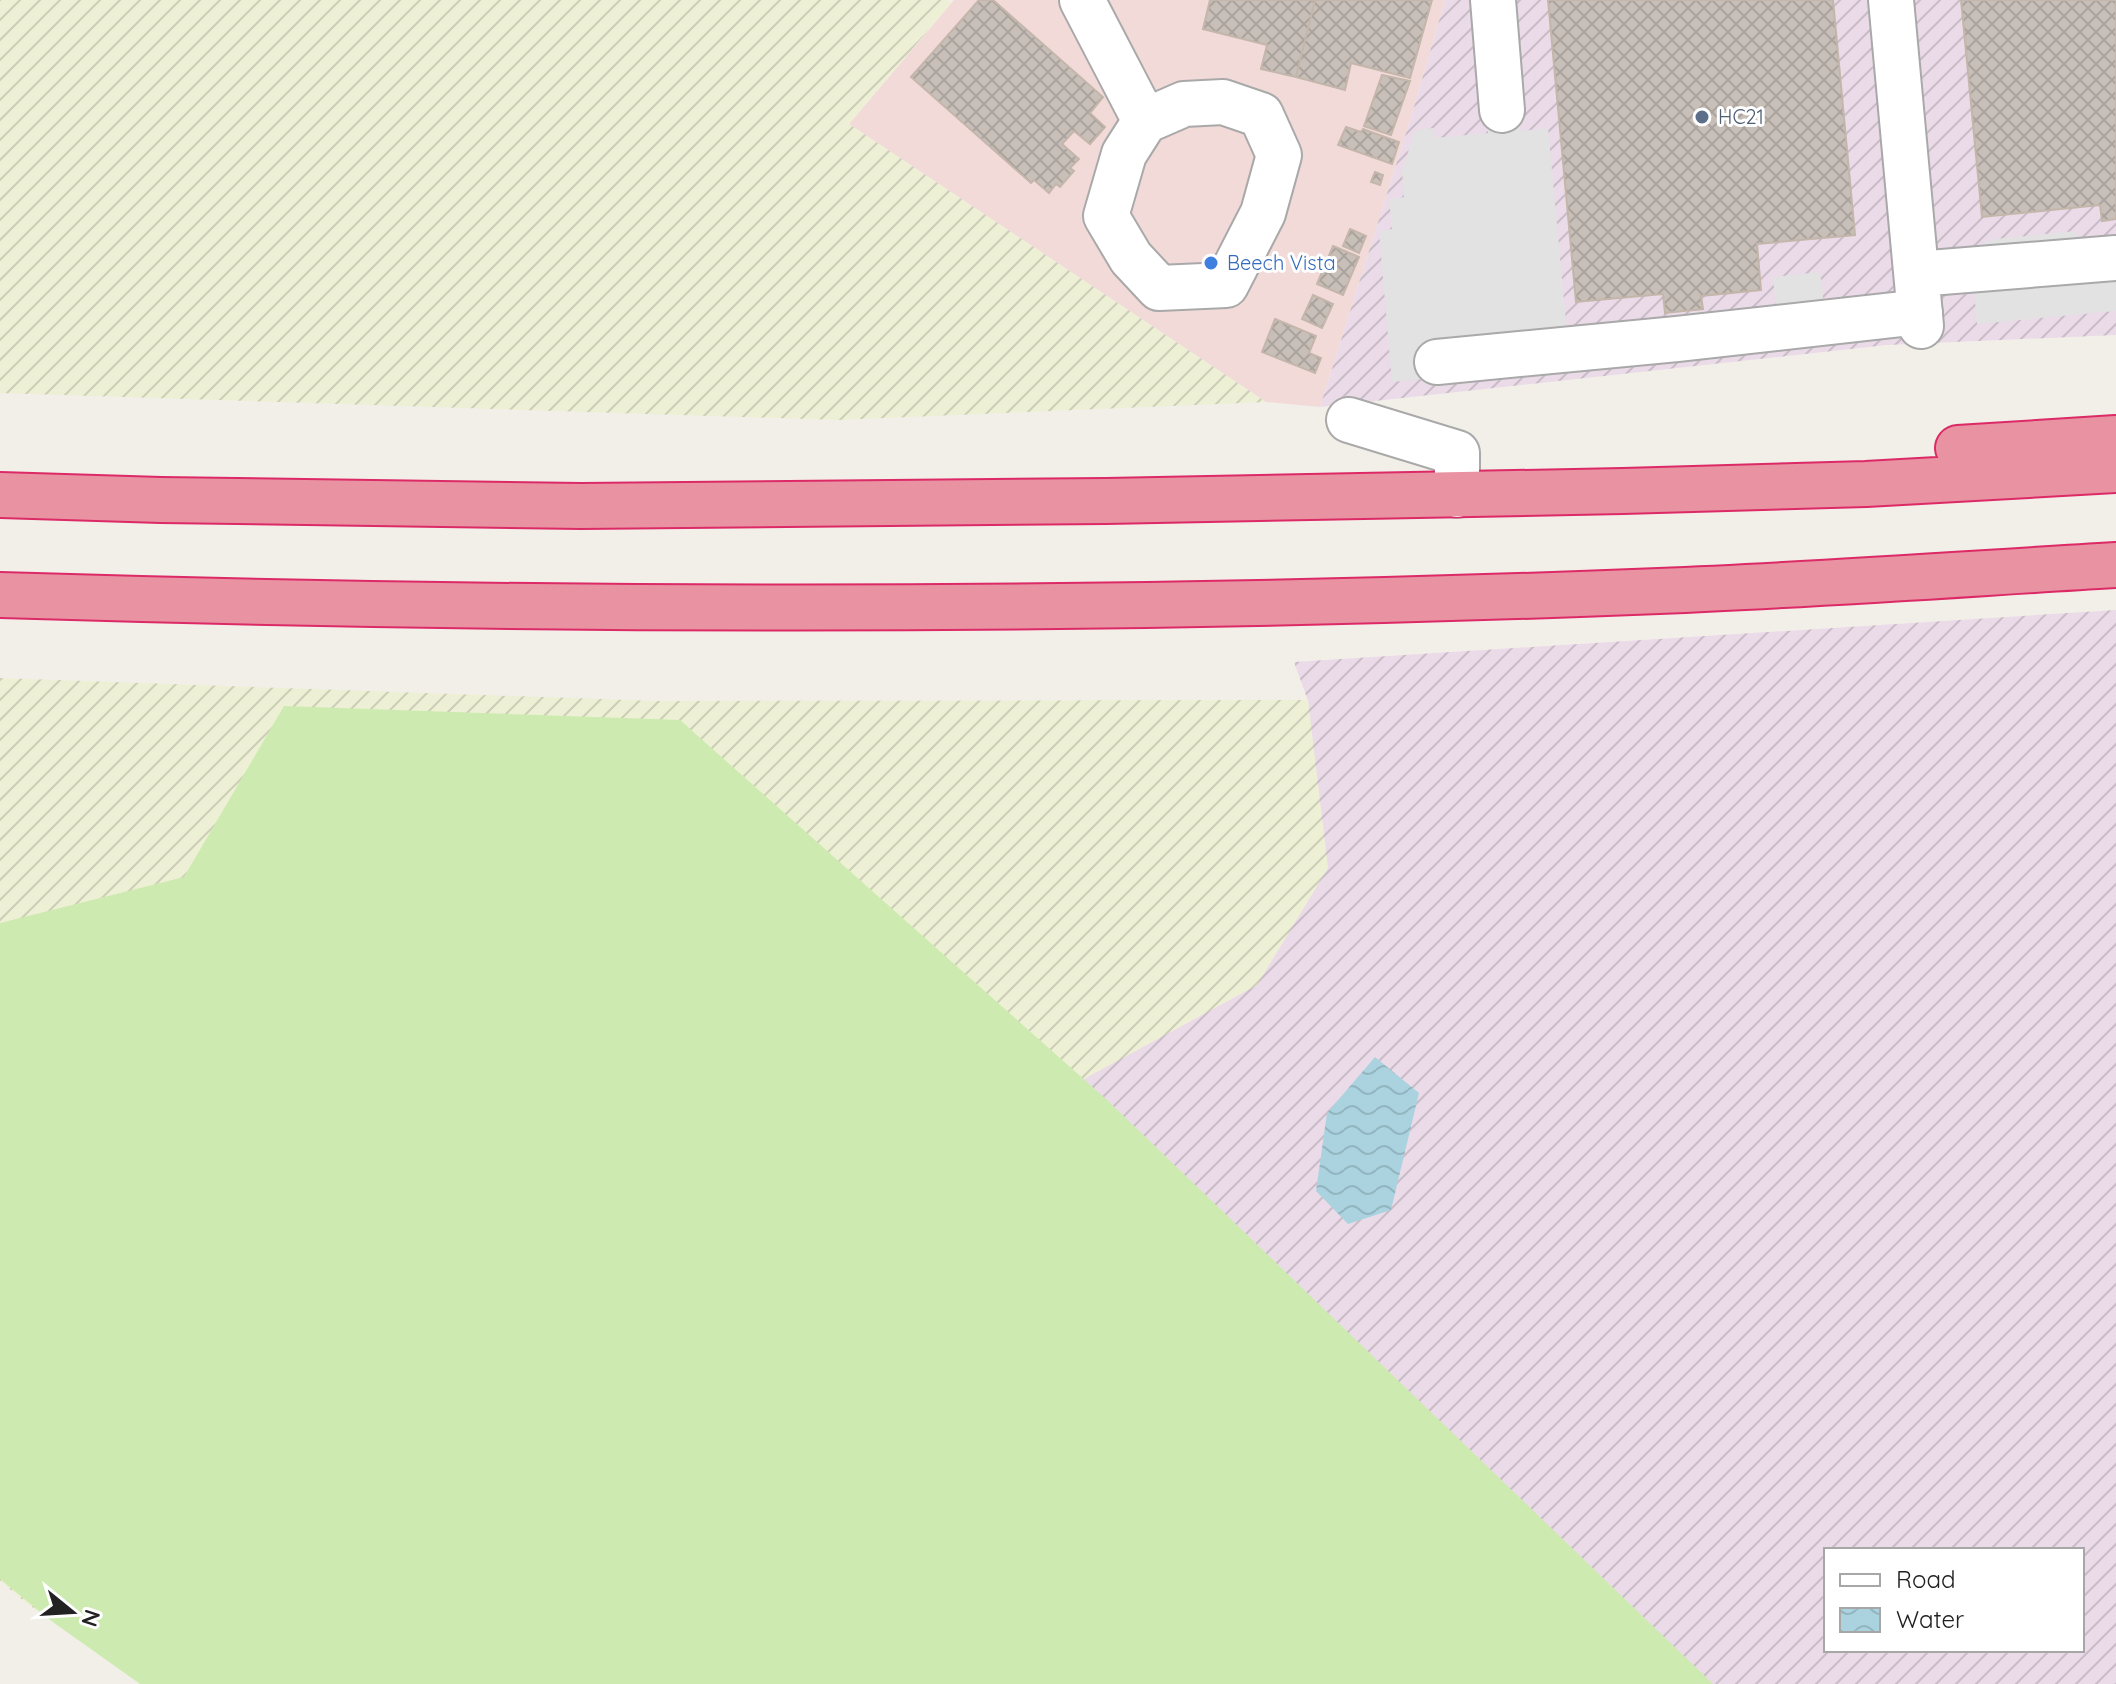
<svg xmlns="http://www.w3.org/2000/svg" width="2116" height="1684" font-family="Quicksand,sans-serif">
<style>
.commercial{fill:#f2dad9}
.industrial{fill:url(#industrial-furrows);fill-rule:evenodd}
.farmland{fill:url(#farmland-furrows)}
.grass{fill:#cdebb0}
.parking{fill:#e2e2e2}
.water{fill:url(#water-waves)}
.building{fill:url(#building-cross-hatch);stroke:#c4b6ab;stroke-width:2}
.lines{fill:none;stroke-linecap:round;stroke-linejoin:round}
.minor-casing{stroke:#a9a9a9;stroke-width:48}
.highway-casing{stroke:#dc2a67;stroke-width:48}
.minor{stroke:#fff;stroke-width:44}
.highway{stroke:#e892a2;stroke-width:44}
.service-dot{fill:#5c6f8a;stroke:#fff;stroke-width:3}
.shop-dot{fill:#3f7fe0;stroke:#fff;stroke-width:3}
.labels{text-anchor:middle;stroke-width:6;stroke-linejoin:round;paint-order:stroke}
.service-label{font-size:20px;fill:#4e5e75;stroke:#fff;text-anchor:start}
.shop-label{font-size:20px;fill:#366cbe;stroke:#fff;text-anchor:start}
</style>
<defs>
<pattern id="industrial-furrows" width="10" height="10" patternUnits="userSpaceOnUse" patternTransform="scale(2)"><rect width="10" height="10" fill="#ebdbe8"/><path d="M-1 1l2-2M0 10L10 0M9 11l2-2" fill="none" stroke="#c9bcc7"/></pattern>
<pattern id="farmland-furrows" width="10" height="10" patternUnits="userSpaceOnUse" patternTransform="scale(2)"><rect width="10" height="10" fill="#eef0d5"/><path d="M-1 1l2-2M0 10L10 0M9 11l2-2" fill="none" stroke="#ccceb7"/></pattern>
<pattern id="water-waves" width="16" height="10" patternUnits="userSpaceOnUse" patternTransform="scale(2)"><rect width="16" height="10" fill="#aad3df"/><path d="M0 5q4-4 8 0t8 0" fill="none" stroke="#92b5bf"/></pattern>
<pattern id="building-cross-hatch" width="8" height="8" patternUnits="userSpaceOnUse" patternTransform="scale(2)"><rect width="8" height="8" fill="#c7bfb8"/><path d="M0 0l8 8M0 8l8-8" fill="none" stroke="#aba49e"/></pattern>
</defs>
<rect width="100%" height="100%" fill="#f2efe9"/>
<path class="commercial" d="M954 0H1445L1411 117 1320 407 1266 402 849 124Z"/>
<path class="industrial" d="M1445 0H2116V335L1887 345 1320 407 1411 117Z
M2116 610V1684H1697L1081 1080 1257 985 1308 701 1294 662ZM1826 1550H2082V1650H1826Z"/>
<path class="farmland" d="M0 0H947L951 3 849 124 1266 402 837 420 0 393Z
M0 678 655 701 1308 700 1328 868 1257 985 1082 1080 142 1684 25 1602 0 1581Z"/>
<path class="grass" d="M284 706 680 720 1106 1099 1713 1684H140L50 1620 0 1579V923L184 877Z"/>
<path class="parking" d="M1519 119 1521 131 1548 128 1570 365 1392 382 1379 231 1392 229 1389 199 1404 197 1402 171 1415 130 1433 128 1435 138 1488 133V123Z
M2076 231 2078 246 2116 242V311L1977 324 1971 256 1985 243 1995 239Z
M1820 272 1824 304 1776 309 1773 277Z"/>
<path class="water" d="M1375 1057 1419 1093 1391 1210 1348 1224 1316 1191 1327 1113Z"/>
<path class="building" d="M979 0H993L1103 97 1090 113 1105 127 1090 144 1074 131 1062 144 1079 159 1070 168 1074 171 1060 187 1056 184 1049 193 1034 180 1031 183 911 77Z
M1210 0H1315L1296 77 1261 69 1267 45 1203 29Z
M1315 0H1432L1410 78 1351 63 1345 90 1296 77Z
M1548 0H1833L1855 235 1757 244 1761 290 1701 296 1703 309 1665 313 1663 294 1576 302Z
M1961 0H2116V219L2102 221 2100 205 1982 217Z
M1382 75 1410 81 1391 135 1364 126Z
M1346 127 1361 132 1363 129 1399 142 1392 164 1338 145Z
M1375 172 1383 175 1380 185 1371 182Z
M1350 229 1366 236 1359 253 1343 246Z
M1333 246 1359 257 1343 295 1317 284Z
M1313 295 1333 304 1322 328 1302 319Z
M1275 319 1316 336 1309 353 1321 358 1315 373 1262 352Z"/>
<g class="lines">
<defs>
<path id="minor" d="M1082 0 1145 121
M1493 0 1502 110
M1891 0 1921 326
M1223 102 1261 115 1279 155 1263 213 1226 285 1159 288 1131 258 1106 216 1124 154 1145 121 1184 104Z
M1917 274 2116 258
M1437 362 1677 339 1920 312
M1349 420 1457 453V495"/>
<path id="highway" d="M1958 448 2116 438
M0 495 161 500 581 506 1106 501 1623 491 1866 484 2116 470
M0 595C553 612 1107 613 1659 591 1812 585 1964 574 2116 565"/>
</defs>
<use href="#minor" class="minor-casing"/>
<use href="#highway" class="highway-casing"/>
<use href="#minor" class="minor"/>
<use href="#highway" class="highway"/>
</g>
<circle class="service-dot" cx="1702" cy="117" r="8"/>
<circle class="shop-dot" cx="1211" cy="263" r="8"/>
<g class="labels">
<g class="service-label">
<text x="1718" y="124">HC21</text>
</g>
<g class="shop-label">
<text x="1227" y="270">Beech Vista</text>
</g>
</g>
<rect x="1824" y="1548" width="260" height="104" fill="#ffffff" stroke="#a7a7a7" stroke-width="2"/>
<rect x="1840" y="1574" width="40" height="12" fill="#ffffff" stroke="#a7a7a7" stroke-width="2"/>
<text x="1896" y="1588" font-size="24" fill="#222222">Road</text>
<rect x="1840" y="1608" width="40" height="24" fill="url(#water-waves)" stroke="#a7a7a7" stroke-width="2"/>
<text x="1896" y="1628" font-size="24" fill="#222222">Water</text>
<g transform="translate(72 1612) rotate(108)" stroke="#ffffff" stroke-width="6" paint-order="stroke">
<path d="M0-6L14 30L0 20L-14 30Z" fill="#222222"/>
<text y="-12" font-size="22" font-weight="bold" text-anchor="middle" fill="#222222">N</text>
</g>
</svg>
